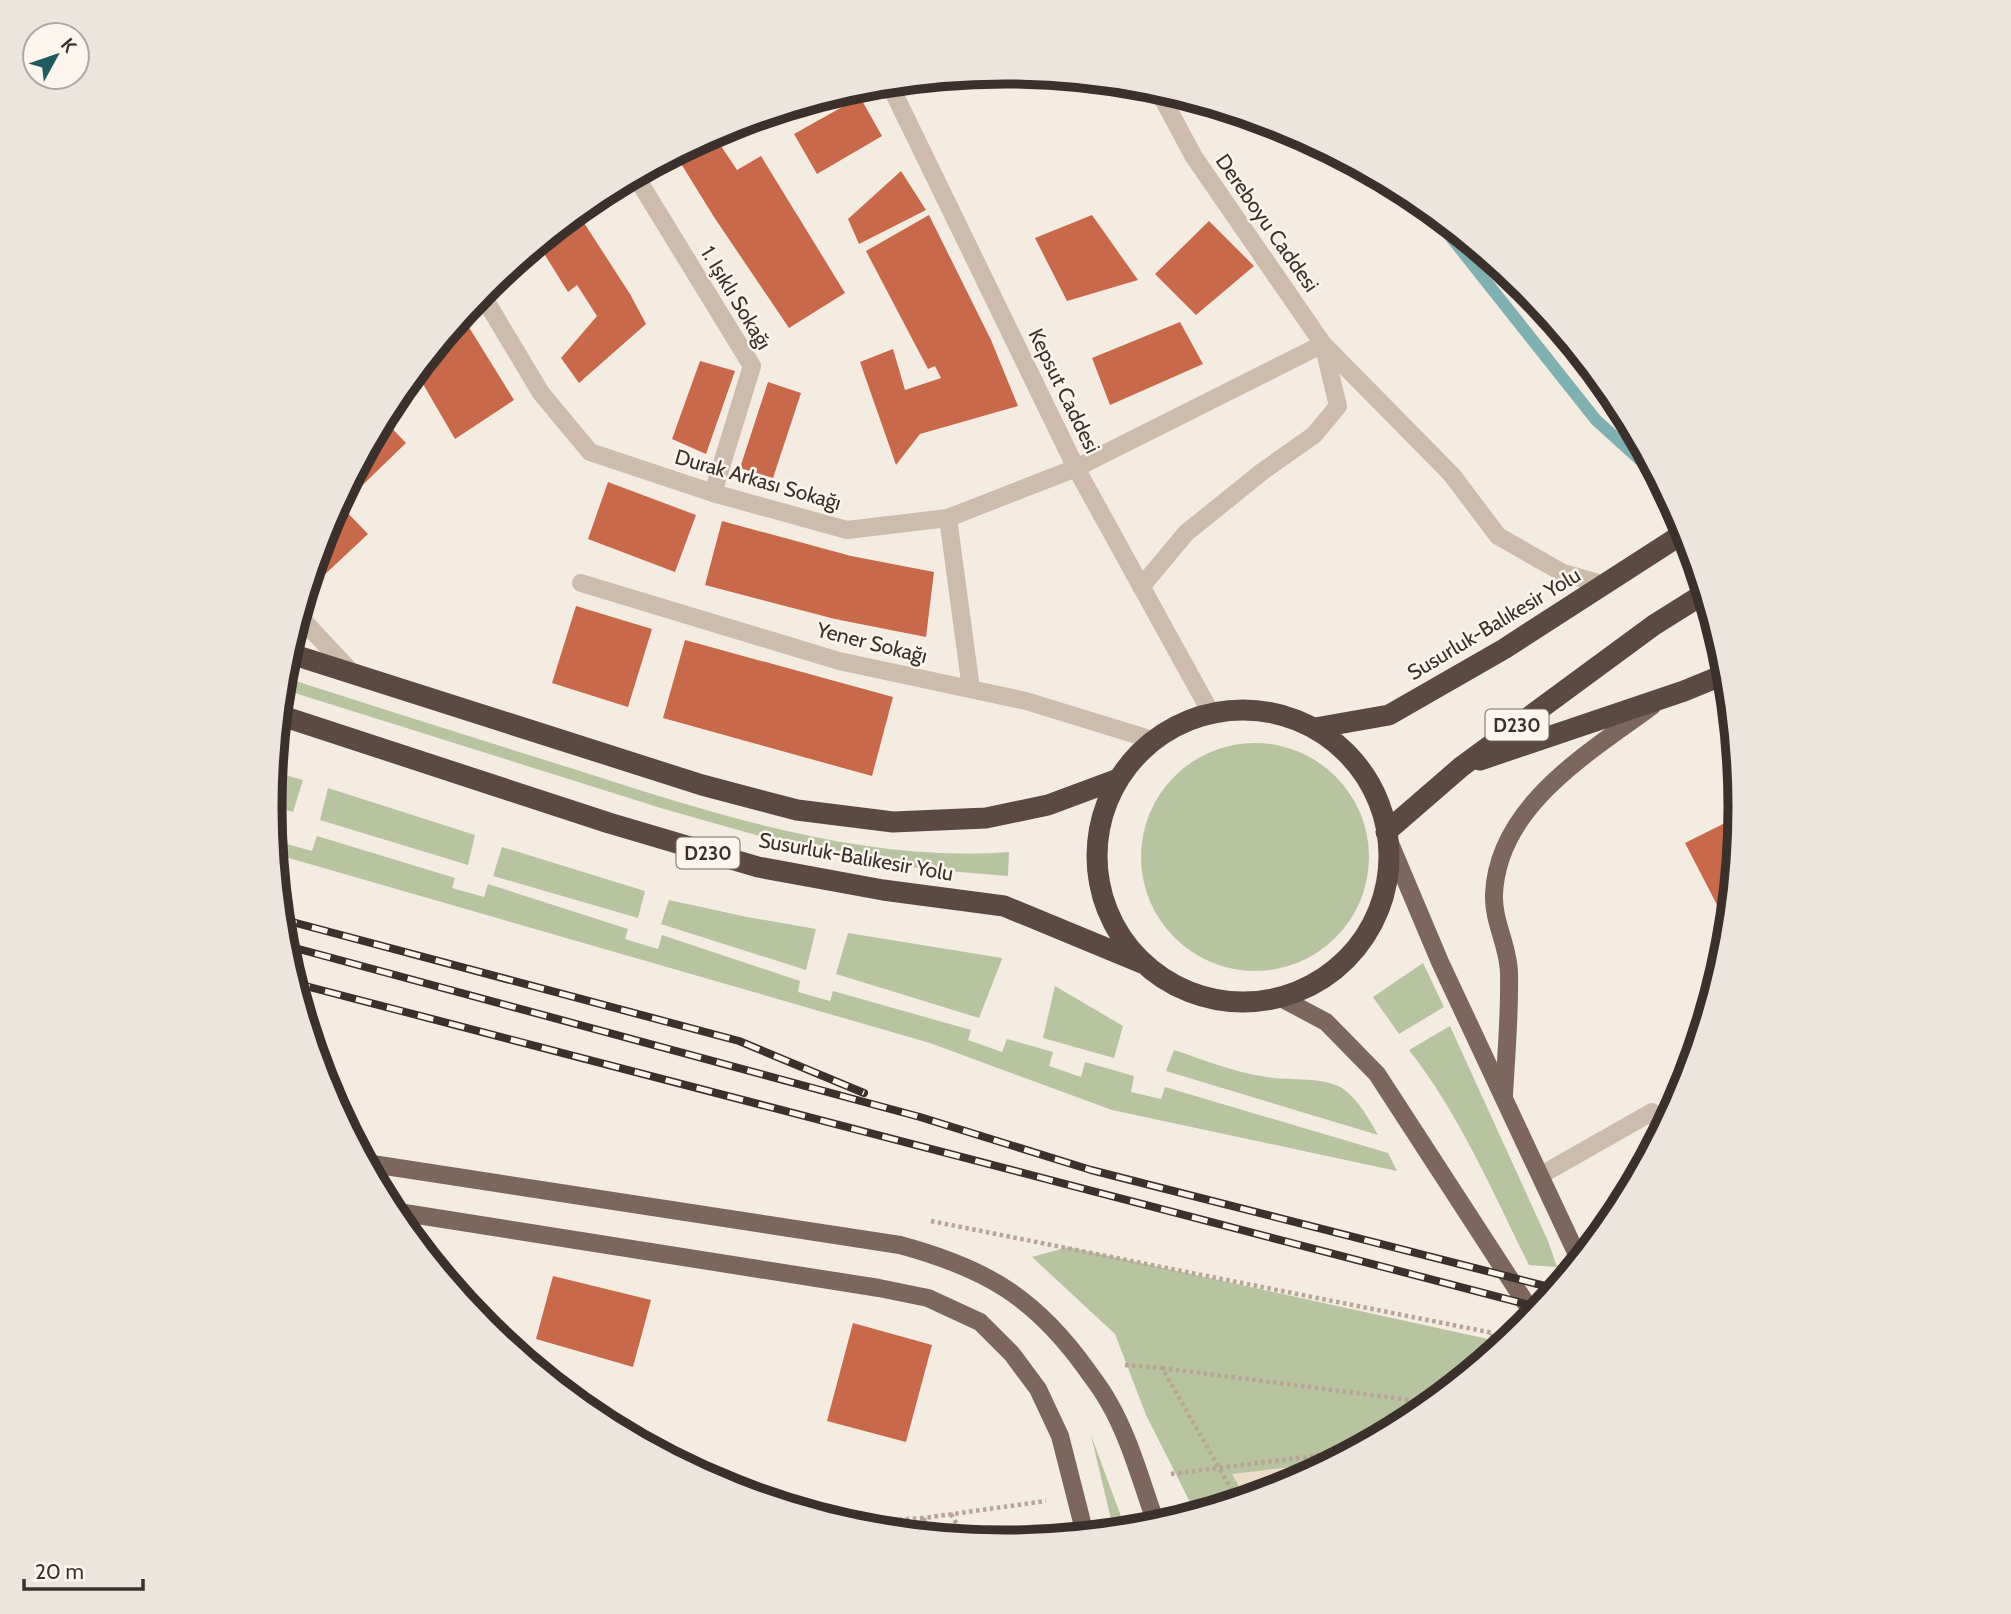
<svg xmlns="http://www.w3.org/2000/svg" width="2011" height="1614" font-family="Cabin,sans-serif">
<style>
.green{fill:#b8c4a0}
.plaza{fill:#ecdcc8}
.lines{fill:none;stroke-linecap:round;stroke-linejoin:round}
.stream{stroke:#7fb0b2;stroke-width:12}
.building{fill:#c8694b}
.path{stroke:#b9a596;stroke-width:4.5;stroke-dasharray:3.5 3.5;stroke-linecap:butt}
.minor{stroke:#cdbbac;stroke-width:18}
.major{stroke:#7d675c;stroke-width:18}
.highway{stroke:#5c4a42;stroke-width:21}
.rail-casing{stroke:#3b302b;stroke-width:8}
.rail{stroke:#fbf5ee;stroke-width:5;stroke-dasharray:16;stroke-linecap:butt}
.labels{text-anchor:middle;stroke-width:5;stroke-linejoin:round;paint-order:stroke}
.shield{fill:#fbf5ee;stroke:#756b66;stroke-width:2}
.shield-label{font-size:19px;font-weight:bold;fill:#3b302b}
.street-label{font-size:21px;fill:#3b302b;stroke:#fbf5ee}
.rim{fill:none;stroke:#3b302b;stroke-width:9}
</style>
<rect width="100%" height="100%" fill="#f4ebe1"/>
<path class="green" d="M283 677C382 709 481 740 580 771 718 815 863 863 1009 852L1008 876 924 869 805 849 664 809 282 689Z
M1141 857a114 114 0 1 1 228 0a114 114 0 1 1-228 0Z
M274 772 303 780 293 812 270 805Z
M328 788 475 835 468 865 320 820Z
M272 822 283 826 280 842 312 851 317 836 455 878 452 888 484 897 488 884 628 929 625 939 658 949 662 935 800 981 798 992 830 1001 833 991 971 1030 968 1040 1002 1052 1007 1039 1053 1052 1049 1066 1081 1077 1085 1062 1134 1076 1131 1092 1161 1099 1165 1087 1388 1153 1397 1171 1112 1110 930 1043 275 854Z
M502 847 645 891 638 918 493 876Z
M669 900 747 917 816 929 806 970 661 924Z
M848 933 1002 958V959L979 1018 836 974Z
M1423 963 1444 1007 1399 1034 1373 997Z
M1055 986 1123 1026 1114 1058 1043 1038Z
M1450 1026 1548 1241 1557 1267 1529 1265C1492 1191 1460 1115 1409 1050Z
M1174 1050C1205 1060 1235 1073 1267 1077 1290 1081 1321 1076 1342 1088 1358 1099 1369 1119 1378 1135L1166 1071Z
M1068 1247 1506 1343 1414 1419 1286 1486 1196 1514 1146 1415 1115 1334 1032 1257Z
M1091 1435 1126 1530 1114 1532Z"/>
<path class="plaza" d="M1333 1462 1286 1486 1246 1499 1232 1474Z"/>
<g class="lines">
<path class="stream" d="M1427 207 1596 420 1659 477"/>
</g>
<path class="building" d="M860 97 882 136 817 174 794 134Z
M713 134 737 170 761 156 845 293 789 328 714 217 675 154Z
M901 171 926 210 859 244 848 219Z
M577 212 630 294 646 324 579 383 561 358 597 316 577 285 568 292 538 244Z
M929 215 991 340 1018 406 920 434 896 465 860 362 893 349 905 390 941 378 935 366 928 369 866 251Z
M1092 215 1138 280 1067 301 1035 238Z
M1209 221 1254 266 1196 315 1155 274Z
M462 316 514 400 455 439 416 372Z
M1180 322 1203 364 1110 405 1092 358Z
M700 361 735 371 706 454 672 439Z
M768 382 801 393 773 478 740 468Z
M383 419 406 443 341 506 368 534 320 579 312 571 326 525Z
M608 482 696 515 675 572 588 539Z
M722 521 851 556 934 572 926 637 835 619 705 585Z
M576 606 652 629 628 707 552 683Z
M685 640 893 697 872 776 663 718Z
M1740 804 1741 807 1729 928 1685 843 1735 818 1731 809Z
M553 1276 651 1300 633 1367 536 1339Z
M853 1323 932 1345 906 1442 827 1421Z"/>
<g class="lines">
<path class="path" d="M349 1131 362 1133
M931 1221 1493 1333 1487 1358
M1125 1365 1162 1368 1238 1501
M1162 1368 1433 1403
M1171 1474 1353 1451
M951 1514 965 1538
M829 1518 883 1521 924 1518
M928 1535 924 1518 1046 1501"/>
<path class="minor" d="M889 83 1076 468 1211 713
M1157 88 1194 157 1323 344 1452 475 1498 536 1563 573 1605 585
M635 175 752 366 713 493
M481 293 541 393 590 452 713 493 847 530 948 518 1076 468 1323 344
M948 518 971 689
M581 583 839 661 1026 701 1153 740
M1141 587 1186 533 1263 471 1314 435 1338 406 1323 344
M299 616 353 674
M1541 1175 1652 1112 1663 1130"/>
<path class="major" d="M1389 841 1440 962 1580 1261
M1281 998 1326 1022 1377 1074 1527 1305 1533 1318
M1504 1096C1506 1055 1510 1014 1509 974 1509 947 1493 922 1494 895 1497 806 1589 753 1652 706
M366 1163 900 1245C985 1268 1035 1297 1087 1370 1094 1380 1102 1390 1108 1401 1130 1438 1142 1485 1157 1526
M392 1211 879 1288 928 1298 980 1322 1012 1354 1038 1389 1060 1436 1085 1534"/>
<path class="highway" d="M288 653 702 785 797 810 893 822 986 818 1048 805 1118 779
M1097 856a146 146 0 1 1 292 0a146 146 0 1 1-292 0Z
M279 715 609 823 758 867 883 890 1004 906 1142 963
M1315 728 1389 715 1504 649 1687 531
M1480 760 1684 691 1728 673
M1386 832 1461 767 1654 625 1705 593"/>
<defs>
<path id="rail" d="M281 919 739 1041 864 1093
M284 945 920 1117 1091 1170 1557 1289
M294 983 1541 1308"/>
</defs>
<use href="#rail" class="rail-casing"/>
<use href="#rail" class="rail"/>
</g>
<g class="labels">
<g class="shield">
<rect x="1485.5" y="709.5" width="63" height="31" rx="5"/>
<rect x="676.5" y="837.5" width="63" height="31" rx="5"/>
</g>
<g class="shield-label">
<text x="1517" y="732">D230</text>
<text x="708" y="860">D230</text>
</g>
<g class="street-label">
<text transform="translate(1267 223) rotate(55)" y="7">Dereboyu Caddesi</text>
<text transform="translate(736 298) rotate(59)" y="7">1. Işıklı Sokağı</text>
<text transform="translate(1064 391) rotate(64)" y="7">Kepsut Caddesi</text>
<text transform="translate(758 480) rotate(16)" y="7">Durak Arkası Sokağı</text>
<text transform="translate(1494 624) rotate(-31)" y="7">Susurluk-Balıkesir Yolu</text>
<text transform="translate(872 643) rotate(14)" y="7">Yener Sokağı</text>
<text transform="translate(856 857) rotate(10)" y="7">Susurluk-Balıkesir Yolu</text>
</g>
</g>
<path d="M0 0H2011V1614H0ZM282 807a723 723 0 1 1 1446 0a723 723 0 1 1-1446 0Z" fill="#ece5de" fill-rule="evenodd"/>
<path class="rim" d="M282 807a723 723 0 1 1 1446 0a723 723 0 1 1-1446 0Z"/>
<g transform="translate(56 56) rotate(50)"><circle r="33" fill="#fbf5ee" stroke="#aea6a0" stroke-width="2"/>
<path d="M0-5L12 26L0 18L-12 26Z" fill="#1f5a5e"/>
<text y="-10" font-size="19" font-weight="bold" text-anchor="middle" fill="#3b302b">K</text>
</g>
<path d="M24 1579v10h119v-10" fill="none" stroke="#3b302b" stroke-width="3.5"/>
<text x="35" y="1579" font-size="21" fill="#3b302b" stroke="#fbf5ee" stroke-width="5" paint-order="stroke">20 m</text>
</svg>
